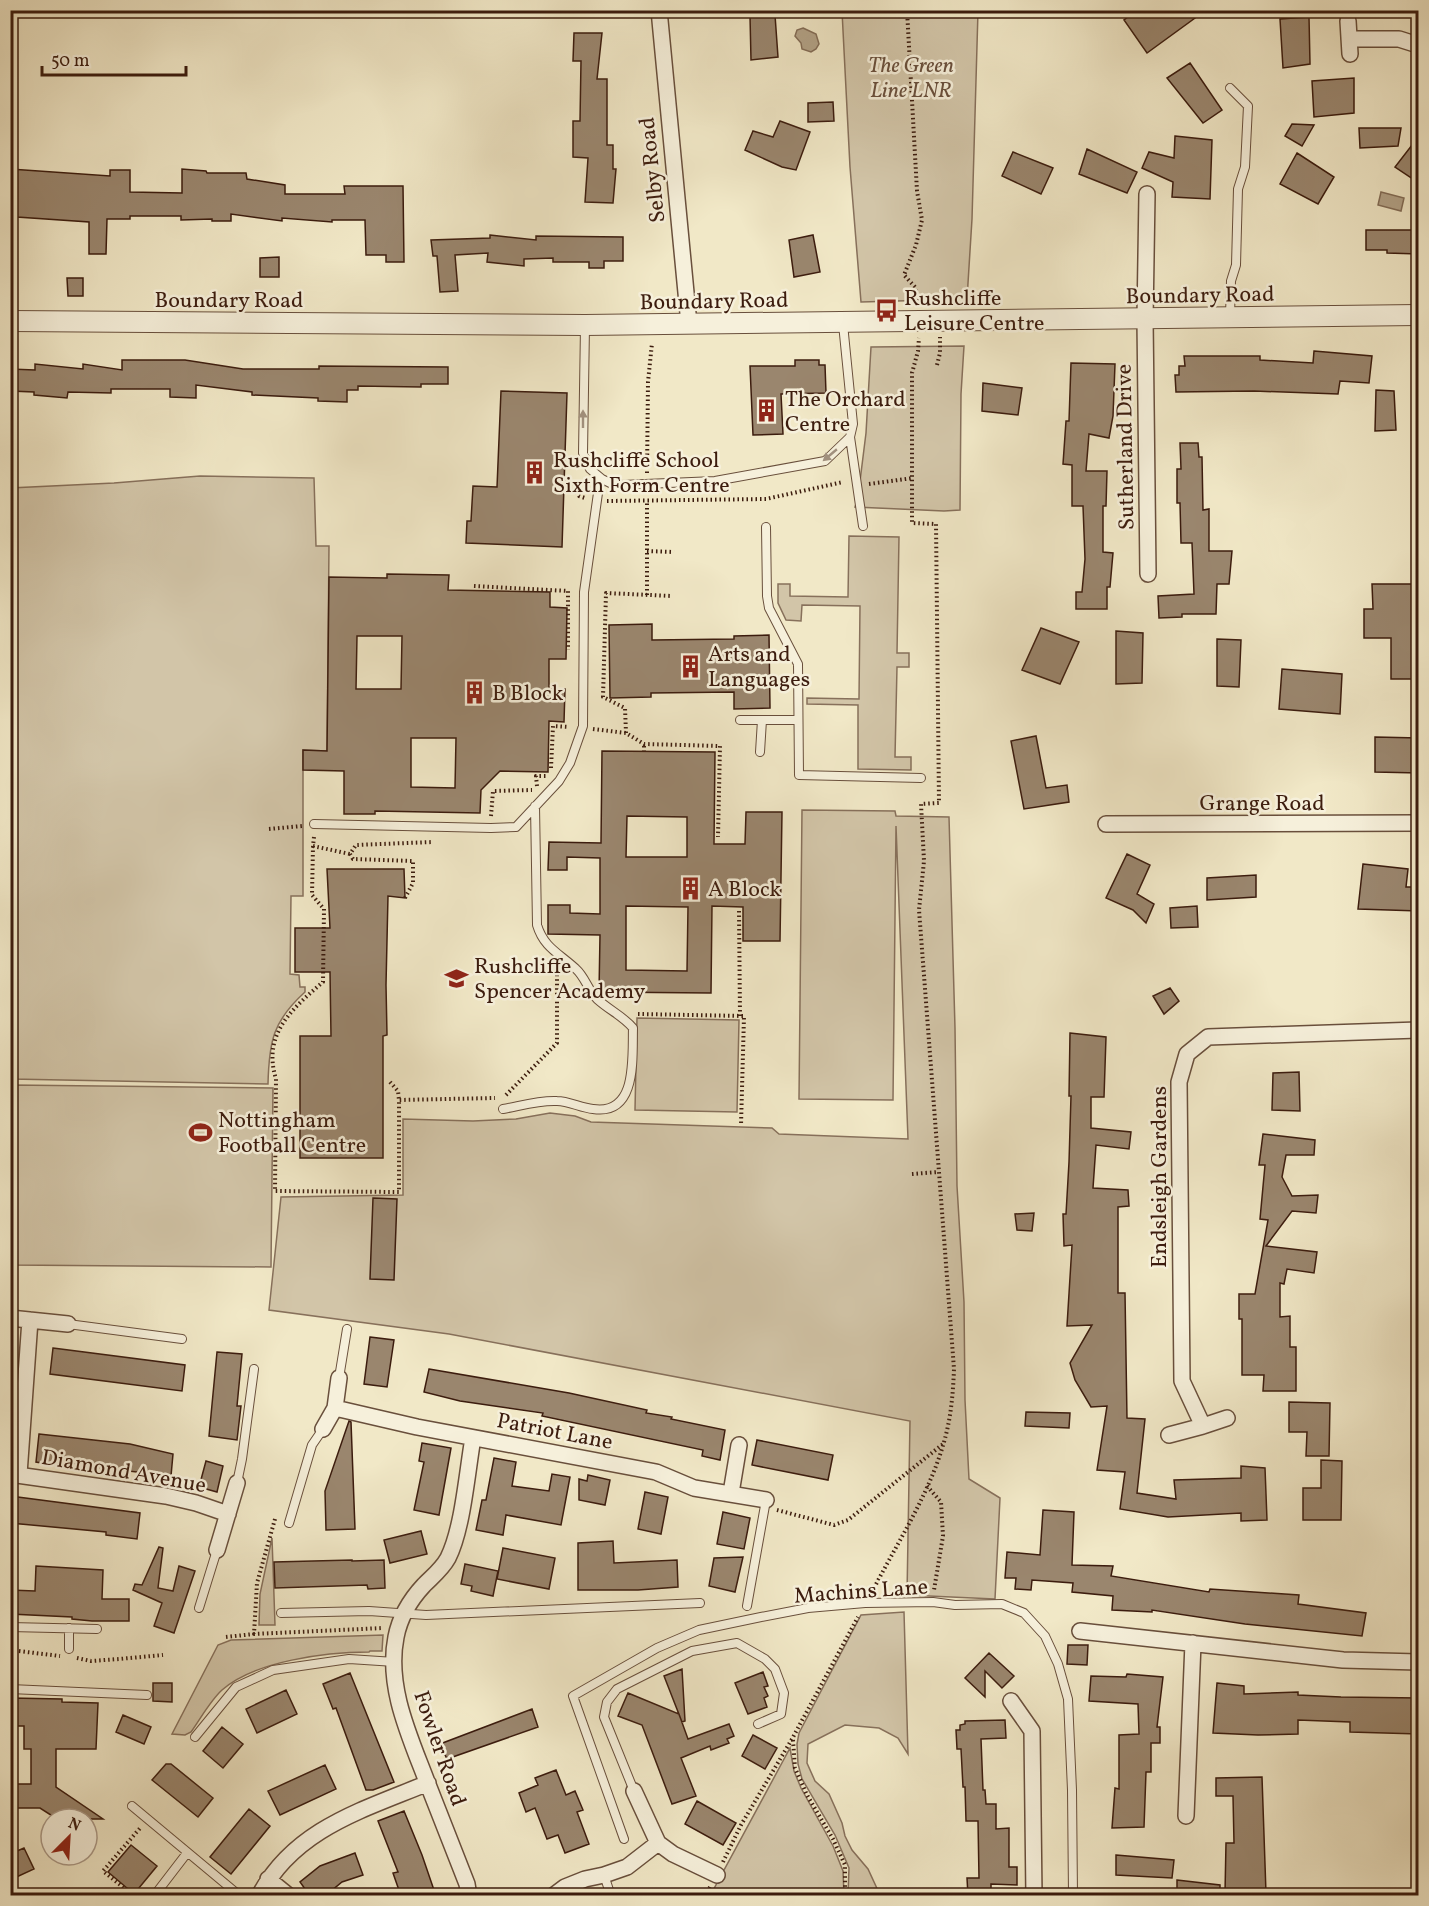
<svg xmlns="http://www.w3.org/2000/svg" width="1429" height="1906" font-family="Vollkorn,serif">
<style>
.green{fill:#d2c5a8;stroke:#87705b;stroke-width:1.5}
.water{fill:#b3a388;stroke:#836d57;stroke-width:1.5}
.building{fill:#9a866e;stroke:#3c1c0e;stroke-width:1.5;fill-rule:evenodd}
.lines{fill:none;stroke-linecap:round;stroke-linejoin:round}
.service-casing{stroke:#694f3c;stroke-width:10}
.minor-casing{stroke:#694f3c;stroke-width:18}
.tertiary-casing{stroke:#694f3c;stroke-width:22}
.path{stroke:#3c1c0e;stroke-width:4;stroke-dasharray:1.5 3;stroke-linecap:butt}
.service{stroke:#f6f0db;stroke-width:8}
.minor{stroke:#f6f0db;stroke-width:15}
.tertiary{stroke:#f6f0db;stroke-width:20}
.oneway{fill:#a2917f}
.labels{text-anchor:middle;stroke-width:5;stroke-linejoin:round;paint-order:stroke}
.park-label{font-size:22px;font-style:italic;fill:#694f3c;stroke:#f6f0db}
.street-label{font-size:22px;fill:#3c1c0e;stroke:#f6f0db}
.poi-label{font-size:22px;fill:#3c1c0e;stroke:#f6f0db;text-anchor:start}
</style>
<rect width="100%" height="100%" fill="#f1e8c7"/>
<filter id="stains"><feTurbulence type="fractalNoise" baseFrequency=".00333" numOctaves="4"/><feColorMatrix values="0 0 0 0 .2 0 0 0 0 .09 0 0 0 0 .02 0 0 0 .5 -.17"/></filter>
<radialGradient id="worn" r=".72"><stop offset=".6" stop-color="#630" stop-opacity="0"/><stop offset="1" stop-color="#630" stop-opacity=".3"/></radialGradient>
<path class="green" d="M842 11H978L972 219 967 299 861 302 850 167Z
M964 346 961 394 960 510 944 511 855 507 858 497 866 433 871 347Z
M200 476 314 478 316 546H329L327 751 303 750V896H291L290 974 299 975 300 987H305V992C273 1021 269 1041 268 1084L11 1079 10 488 114 483Z
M849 536 899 537 897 653H909V667H897L895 757H911V770L858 769V705L807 704V698L859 699 860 606 802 605 801 621 786 620 778 603V584H790V596L848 597Z
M802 810 895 811 896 816 949 817 955 1028 957 1186 964 1302 965 1400 969 1479 1000 1498 995 1599 907 1595 910 1421 449 1334 269 1310 281 1197 403 1195V1119L473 1121 516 1119 550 1113 575 1116 591 1122 772 1128 779 1134 908 1139 896 826 893 1100 799 1099Z
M637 1018 739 1020 737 1112 635 1110Z
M11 1085 273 1088 271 1267 11 1265Z
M272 1538 275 1625H259L260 1594Z
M904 1612 908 1754 898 1738 879 1728 845 1725 808 1744 807 1763 815 1781 829 1794 842 1823 845 1836 852 1850 868 1869 880 1895H848L849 1868 835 1835 802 1779 798 1764 797 1744 799 1733 861 1615Z
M383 1635 382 1651H370L369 1652C326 1652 255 1661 222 1690 210 1701 201 1718 191 1732L185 1735 172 1734 218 1645 231 1640Z
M790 1748 794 1771 801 1788 833 1846 843 1871 844 1895 710 1896Z"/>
<path class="water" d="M803 28 816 34 819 44 816 49 811 52 802 49 801 43 795 36 797 30Z
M1381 192 1404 198 1401 211 1378 205Z"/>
<path class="building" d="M1137 10H1206L1147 53 1124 20Z
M775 15 778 57 751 60 750 16Z
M1309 17 1310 64 1283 68 1280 19Z
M574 33H602L597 79H607V145H613V169H616L613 203 585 202 588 158 573 157V121H580L581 61H573Z
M1190 63 1222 110 1203 123 1167 78Z
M1354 78V113L1314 117 1312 81Z
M833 102 834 121 808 122V103Z
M780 121 810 132 796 170 782 167 745 150 753 131 773 137Z
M1292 124 1314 125 1302 146 1285 136Z
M1359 128H1401L1398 146 1360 148Z
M1175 136 1212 140 1210 199 1172 197 1173 182 1142 168 1149 152 1174 158Z
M1419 136V183L1395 167Z
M1087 149 1137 172 1127 193 1079 174Z
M1013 152 1053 168 1041 194 1002 176Z
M1297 153 1334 177 1318 204 1280 184Z
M10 169 110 176V170H130V192L182 193V169L206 171 207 173H246L247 179 285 185V194H345L344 186H403L404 262H386V255H366L365 220H332V222L282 218V221L231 214V221H212V219L181 220V216H130V219H107L106 254H89V222L17 217V211L10 210Z
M1366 230H1419V254L1387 253V250H1366Z
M490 235 536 240V236L623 237V261H604V268H589V262H553V258L524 259V266L487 262 488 253 455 255 458 291 440 292 437 256H433L431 240 490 238Z
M813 235 820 272 794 277 789 240Z
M279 257V277H260V258Z
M67 278H83V296H68Z
M1314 351 1372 356 1369 383 1340 381 1338 394 1254 391 1176 392 1175 375H1179V366H1185L1184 356H1260V360L1313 363Z
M122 360H185L243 369H319V366L448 367V384H421V387L358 386V390H347V402L318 401V398L252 395V392L196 385V398L170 397V389H111V393L68 392 67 398 34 395V392L10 391V369L35 370V364L83 369V364L122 370Z
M795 360H819V365H825L826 393 781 394 783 434 753 435 750 366H795Z
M1071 363 1115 364 1113 416 1109 438 1089 434 1086 471H1107L1106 506H1103V552L1113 553 1110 587H1107V609H1076V592H1082L1085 559 1083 506H1072V465L1063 464 1066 421H1069Z
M983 383 1022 388 1018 415 982 411Z
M1376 390 1394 391 1396 430 1375 431Z
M501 391 567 393 562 547 466 543 467 521H471L473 486 497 487Z
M1180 443H1198L1199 457H1202L1203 510 1209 509V551H1232L1229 584H1217L1216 614H1182V617L1159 618 1158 596 1194 594 1192 543H1181L1180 503H1177V469H1181Z
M387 574 449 575 448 590 550 592V607L567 608 566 659H549V689H565L564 722 549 721 548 772 500 771 481 790 480 813 375 811V814H344V771L303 770V750L327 751 329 577 387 578ZM357 636H402L401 689H356ZM411 738H456L455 788 411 787Z
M1372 584H1416L1419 679H1391V638H1364V609H1373Z
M652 624V640L734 639V636L769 635 770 708 734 709V692L651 693V697L610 698 609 625Z
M1041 628 1079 642 1060 684 1022 670Z
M1116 631 1143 633 1142 683 1116 684Z
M1217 639 1241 640 1239 687 1217 686Z
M1282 669 1342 674 1340 714 1279 709Z
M1036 736 1046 788 1067 785 1069 802 1024 809 1011 741Z
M1375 737 1419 738V773L1375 772Z
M602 751 715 752 714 844H745L746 812H782L780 941H743V907L712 906 711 993 599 992 600 935 548 934V905H570V913L600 914V858L567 857V870H548L549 842 601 843ZM627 816 687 817V857H626ZM626 906 688 907 687 971 626 970Z
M1127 854 1150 865 1137 894 1154 904 1146 923 1133 910 1106 898Z
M1363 864 1408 869 1406 887H1419V911L1358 909Z
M327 869H404L405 898 388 896 386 985 387 1035 383 1036V1158H300V1036H331L330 972H295V928H330Z
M1256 875V897L1207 900V878Z
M1197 906 1198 927 1171 928 1170 908Z
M1170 988 1179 1001 1164 1014 1153 996Z
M1070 1033 1106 1037 1104 1097H1091V1128L1131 1132 1129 1149 1096 1145 1093 1188 1128 1190 1129 1206 1118 1207V1293H1125L1127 1418 1145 1419 1137 1493 1176 1499 1174 1480 1241 1478V1466L1265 1468 1267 1520 1241 1521V1513L1168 1517 1120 1509 1125 1472 1097 1470 1107 1406 1091 1407 1075 1380 1070 1363 1092 1325 1067 1326 1072 1245 1064 1246 1063 1214H1066L1069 1162 1071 1096H1069Z
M1299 1072 1300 1111 1272 1110 1273 1073Z
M1263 1134 1315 1140 1314 1155H1286L1282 1177 1292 1196 1318 1195 1316 1213 1292 1211 1266 1246 1317 1252 1314 1273 1287 1269 1284 1284 1280 1283V1317L1290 1316V1347H1296V1391H1263L1264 1375H1242V1319H1239V1294H1255L1268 1220 1260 1219 1265 1165H1259Z
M373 1198 397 1199 394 1280 370 1279Z
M1034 1213 1032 1231 1017 1230 1015 1214Z
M370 1337 394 1340 387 1387 364 1384Z
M53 1348 185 1365 182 1391 50 1374Z
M217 1352 242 1354 237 1406H241L237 1440 209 1436Z
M429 1369 569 1393 647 1410 646 1413 672 1417 671 1419 725 1430 720 1460 702 1456 703 1450 542 1416 543 1413 460 1401 424 1392Z
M1289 1402 1330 1403 1329 1456H1306L1307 1432H1289Z
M1026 1412 1070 1413 1069 1428 1025 1426Z
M349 1421 351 1422 355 1529 326 1530 325 1491Z
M39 1434 130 1444 173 1454 171 1476 94 1467 55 1460V1465L36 1462Z
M757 1440 833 1455 828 1480 752 1465Z
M422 1443 451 1448 439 1515 414 1510 424 1462 419 1461Z
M494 1458 516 1462 512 1486 549 1491 552 1474 570 1477 561 1525 506 1515 503 1535 476 1530 482 1500H486Z
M1321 1460 1342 1461 1341 1520H1303V1488H1321Z
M206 1461 223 1466 217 1492 199 1487Z
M588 1475 610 1480 605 1505 579 1500V1479L587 1481Z
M645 1492 668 1497 661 1534 638 1529Z
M10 1496 140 1513 137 1539 106 1535V1532L10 1523Z
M1043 1510 1074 1512 1072 1565 1113 1566 1111 1576 1209 1592 1210 1589 1299 1595 1298 1604 1366 1613 1362 1636 1245 1624 1152 1610V1612L1112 1610 1113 1596 1072 1592 1073 1583 1032 1580 1031 1590 1015 1589 1016 1578H1005L1007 1552 1040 1555Z
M723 1512 750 1518 744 1549 717 1544Z
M421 1531 427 1554 390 1563 384 1540Z
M613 1541 614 1563 677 1560 678 1587 638 1590H578V1543Z
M159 1547 163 1548 158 1588 173 1591 179 1566 195 1571 174 1633 154 1626 162 1603 133 1590 135 1584 142 1585Z
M503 1548 555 1558 549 1589 497 1579Z
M743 1557 735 1592 709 1586 714 1558Z
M352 1560V1561L384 1560 385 1588 368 1589 367 1585 275 1588 274 1562Z
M465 1564 498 1571 493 1596 471 1591 472 1586 461 1584Z
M36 1566 103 1570 102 1599H129V1621H92L72 1619V1617L10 1614V1590L35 1591Z
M1068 1645H1088L1087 1665 1067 1664Z
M989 1653 1014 1676 1002 1688 985 1671V1697L965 1678Z
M682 1669 685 1721 682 1722 664 1676Z
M763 1672 768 1686 764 1687 768 1696 764 1698 767 1707 748 1714 735 1683Z
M350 1673 394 1782 373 1790H366L336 1708 333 1709 323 1684Z
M1127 1674 1163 1677 1157 1727H1160V1743H1151V1772H1146L1144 1827 1112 1828 1115 1788 1119 1789V1735L1139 1734 1138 1704 1089 1701 1091 1676 1126 1677Z
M153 1683H172V1702L153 1701Z
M1217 1683 1244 1686V1694L1298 1692V1695L1341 1697 1419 1698V1734L1350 1732V1722L1298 1720V1734L1258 1735 1213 1733Z
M286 1690 297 1714 257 1733 246 1709Z
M628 1693 679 1714 688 1739 729 1724 734 1736 727 1739 729 1743 711 1750 710 1746 681 1758 696 1796 672 1804 642 1725 618 1716Z
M10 1698 62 1699V1702L98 1703 96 1749H56V1787L103 1819H57L40 1808H10V1784H31V1749H24V1726H10Z
M532 1709 538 1727 447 1759 440 1744Z
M123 1715 151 1727 144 1744 116 1732Z
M1005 1720 1006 1738 981 1739 983 1790H985L986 1804H996V1829L1009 1828V1867H1017V1885L991 1884V1896H968L967 1878H979L978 1821H966L965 1787H963L961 1749H957L956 1730H960V1725L965 1724V1721Z
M222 1727 243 1744 223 1768 203 1751Z
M753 1735 777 1748 765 1769 742 1756Z
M166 1764H171L213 1798 198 1817 152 1780Z
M325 1765 336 1789 280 1815 268 1791Z
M556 1770 566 1795 575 1791 583 1810 577 1812 589 1844 565 1853 558 1835 547 1839 535 1808 526 1812 519 1793 538 1785 535 1778Z
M1262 1777 1266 1893H1225L1226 1843H1234L1233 1796H1216V1778Z
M697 1801 736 1823 723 1845 685 1824Z
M249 1809 270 1826 231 1874 210 1857Z
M404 1811 422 1855 436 1896H401L393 1873 398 1872 378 1821Z
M131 1845 157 1866 134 1894 108 1872Z
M24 1848 34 1869 10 1880V1854Z
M355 1853 363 1875 342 1882 325 1896H310L300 1882 320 1866Z
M1116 1855 1174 1860 1172 1878 1116 1875Z
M1177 1880 1220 1885V1896H1177Z"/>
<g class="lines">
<defs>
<path id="service" d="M1230 316 1231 281 1236 265 1238 189 1245 167 1248 106 1230 88
M585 326 583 453 590 469 602 479 610 483 622 485 715 481 825 461 850 437 853 424 843 324
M850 437 863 526
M766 527 767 596 769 608 798 664 799 775 921 778
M740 720H798
M760 752 762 720
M314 824 491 828 516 827 559 781 570 763 583 726 584 592 599 486 602 479
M503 1109C520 1106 539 1100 557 1101 569 1101 581 1108 593 1109 638 1116 632 1057 633 1028 623 1016 609 1010 597 999 588 990 585 977 576 969 559 953 544 948 537 925L535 806
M68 1324 182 1339
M339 1378 347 1329
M237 1483 242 1459 254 1369
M289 1523 312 1445 323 1429
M747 1606 766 1500
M199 1608 217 1550
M281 1613 369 1611 426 1615 700 1603
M10 1627 97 1629
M69 1649V1628
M10 1689 147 1695
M195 1737 236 1687 273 1670 349 1659 395 1662
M634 1791 604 1717 607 1702 617 1689 692 1651 737 1643 765 1659 775 1669 784 1693 781 1714 758 1724
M132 1806 240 1896
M624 1839 573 1696 657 1648 699 1630 761 1617 808 1608 865 1603 933 1602 955 1605 1002 1604 1024 1613 1045 1636 1058 1664 1068 1699 1072 1790 1073 1896
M604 1875 611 1896
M154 1896 187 1853"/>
<path id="minor" d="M659 10 689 324
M1348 21 1350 54
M1349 39H1399L1418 45
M1147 194 1145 319 1148 574
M1106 824 1418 823
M10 1318 68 1324
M335 1408 417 1427 656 1472 694 1488 766 1500
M1227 1418 1203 1426 1182 1381 1179 1082 1187 1054 1208 1037 1418 1030
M323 1429 335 1408 339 1378
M1169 1435 1203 1426
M10 1474 166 1496 196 1503 228 1514
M19 1474 30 1320
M731 1493 739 1445
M217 1550 237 1483
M1080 1631 1343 1660 1418 1662
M1011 1701 1032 1731 1034 1896
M1186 1816 1193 1643
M658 1843 673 1854 717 1875
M268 1879 289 1896
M259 1896C294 1829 363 1810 428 1783
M469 1896 467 1884C454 1850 440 1816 427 1782 410 1737 386 1687 396 1637 400 1616 410 1600 424 1585 433 1576 442 1569 448 1558 463 1528 467 1472 473 1438
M553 1896 565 1887 585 1879 604 1875 627 1867 658 1843 634 1791"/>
<path id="tertiary" d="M10 321 585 325 1418 315"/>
</defs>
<use href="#service" class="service-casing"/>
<use href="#minor" class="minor-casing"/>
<use href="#tertiary" class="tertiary-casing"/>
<path class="path" d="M907 10 917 191 922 220 916 245 904 275 915 287 919 304
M937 365 940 353V337
M647 473 648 382 652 343
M564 481H569L579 496 585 498
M869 484 913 478
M607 501 766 499 843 482
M647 551 674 552
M474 586 568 591V650
M647 595V501
M593 729 626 733 644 744 720 746 718 837
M626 733 625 708 603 697 606 593 672 596
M644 752V744
M551 768 553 726 569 727
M537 786 536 776H548
M491 816 493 791 532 790
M269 829 302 826
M314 837 313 846 350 854
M313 846 312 895 324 909 323 982C292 1009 262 1034 276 1079L275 1191 399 1192V1100L495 1098
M405 898 413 883V861L353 859 350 854 356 845 433 842
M739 911 740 1016
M638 1014 744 1016 741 1125
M390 1082 398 1091 399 1100
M506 1095 557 1043V970
M912 1174 938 1172
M927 1486 941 1502 943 1536 934 1590
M777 1510 834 1525 848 1520 943 1444
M275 1519 257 1583 254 1634 383 1628
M872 1592C897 1543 929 1495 944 1442 951 1418 953 1394 954 1369L919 910 924 861 921 804 939 803 936 524 912 523V373L918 351 919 338
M226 1637 254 1634
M10 1650 60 1656
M77 1658 91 1661 119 1659 163 1655
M793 1740 795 1768 807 1795 833 1839 845 1865V1896
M723 1862 741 1825 792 1739 858 1617
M134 1896 103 1871 141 1827
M705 1896 710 1887"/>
<use href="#service" class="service"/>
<use href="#minor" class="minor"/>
<use href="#tertiary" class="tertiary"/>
</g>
<defs><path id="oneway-solid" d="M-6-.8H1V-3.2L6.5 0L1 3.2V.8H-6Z" transform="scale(1.5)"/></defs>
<g class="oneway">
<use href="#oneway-solid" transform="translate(583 419) rotate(-90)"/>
<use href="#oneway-solid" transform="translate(830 455) rotate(140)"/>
</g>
<defs>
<symbol id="bus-bare" viewBox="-9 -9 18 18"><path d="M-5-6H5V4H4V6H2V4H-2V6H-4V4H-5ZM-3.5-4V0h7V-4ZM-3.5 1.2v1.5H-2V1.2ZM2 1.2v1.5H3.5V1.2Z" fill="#8f2418" stroke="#f6f0db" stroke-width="2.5" paint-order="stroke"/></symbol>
<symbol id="building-bare" viewBox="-9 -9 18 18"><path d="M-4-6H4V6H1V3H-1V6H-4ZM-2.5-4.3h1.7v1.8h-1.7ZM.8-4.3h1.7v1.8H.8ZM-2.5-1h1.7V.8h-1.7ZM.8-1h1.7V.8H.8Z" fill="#8f2418" stroke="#f6f0db" stroke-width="2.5" paint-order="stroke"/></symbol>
<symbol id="school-bare" viewBox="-9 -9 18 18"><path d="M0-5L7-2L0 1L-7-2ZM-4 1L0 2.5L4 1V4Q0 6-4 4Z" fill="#8f2418" stroke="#f6f0db" stroke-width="2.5" paint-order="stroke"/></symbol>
<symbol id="stadium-bare" viewBox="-9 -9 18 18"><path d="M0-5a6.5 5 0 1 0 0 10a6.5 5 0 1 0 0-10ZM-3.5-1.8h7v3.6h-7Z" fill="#8f2418" stroke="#f6f0db" stroke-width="2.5" paint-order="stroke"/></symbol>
</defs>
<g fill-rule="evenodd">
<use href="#bus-bare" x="870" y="294" width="33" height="33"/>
<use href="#building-bare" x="750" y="394" width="33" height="33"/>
<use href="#building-bare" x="518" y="456" width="33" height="33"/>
<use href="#building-bare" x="674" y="650" width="33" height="33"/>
<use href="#building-bare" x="458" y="676" width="33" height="33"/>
<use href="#building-bare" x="674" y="872" width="33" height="33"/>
<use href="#school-bare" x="440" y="962" width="33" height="33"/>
<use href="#stadium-bare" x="184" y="1116" width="33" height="33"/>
</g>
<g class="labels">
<g class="park-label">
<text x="911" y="72">The Green<tspan x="911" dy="25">Line LNR</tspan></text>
</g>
<g class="street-label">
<text transform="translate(651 170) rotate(-96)" y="8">Selby Road</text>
<text transform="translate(1200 294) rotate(-1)" y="8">Boundary Road</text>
<text x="229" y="307">Boundary Road</text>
<text transform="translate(714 300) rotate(-1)" y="8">Boundary Road</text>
<text transform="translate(1124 447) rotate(-91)" y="8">Sutherland Drive</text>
<text x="1262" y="810">Grange Road</text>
<text transform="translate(1158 1177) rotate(-90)" y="8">Endsleigh Gardens</text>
<text transform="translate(555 1430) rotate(11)" y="8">Patriot Lane</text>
<text transform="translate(124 1470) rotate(10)" y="8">Diamond Avenue</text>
<text transform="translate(861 1590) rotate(-4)" y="8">Machins Lane</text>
<text transform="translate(441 1748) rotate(71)" y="8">Fowler Road</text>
</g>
<g class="poi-label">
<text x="904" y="305">Rushcliffe<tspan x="904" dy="25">Leisure Centre</tspan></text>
<text x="785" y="406">The Orchard<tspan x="785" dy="25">Centre</tspan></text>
<text x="553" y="467">Rushcliffe School<tspan x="553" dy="25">Sixth Form Centre</tspan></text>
<text x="708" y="661">Arts and<tspan x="708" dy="25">Languages</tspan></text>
<text x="492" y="700">B Block</text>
<text x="708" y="896">A Block</text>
<text x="474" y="973">Rushcliffe<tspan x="474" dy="25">Spencer Academy</tspan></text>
<text x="218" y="1127">Nottingham<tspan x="218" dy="25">Football Centre</tspan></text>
</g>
</g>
<rect width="1429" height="1906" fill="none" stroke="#f1e8c7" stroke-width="36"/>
<rect x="12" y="12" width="1405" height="1882" fill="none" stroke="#3c1c0e" stroke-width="3"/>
<rect x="18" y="18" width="1393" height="1870" fill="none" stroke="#3c1c0e" stroke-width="1.5"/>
<g transform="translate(69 1837) rotate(24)"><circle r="28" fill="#f6f0db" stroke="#ac9b89" stroke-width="1.5"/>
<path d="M0-4.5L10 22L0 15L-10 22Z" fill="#8f2418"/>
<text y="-9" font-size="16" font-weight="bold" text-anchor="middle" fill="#3c1c0e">N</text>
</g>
<path d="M42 66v9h144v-9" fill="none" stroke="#3c1c0e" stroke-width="3"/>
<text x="51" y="66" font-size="18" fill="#3c1c0e" stroke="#f6f0db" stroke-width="4.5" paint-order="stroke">50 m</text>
<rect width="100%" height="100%" filter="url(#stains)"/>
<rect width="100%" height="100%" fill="url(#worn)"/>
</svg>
